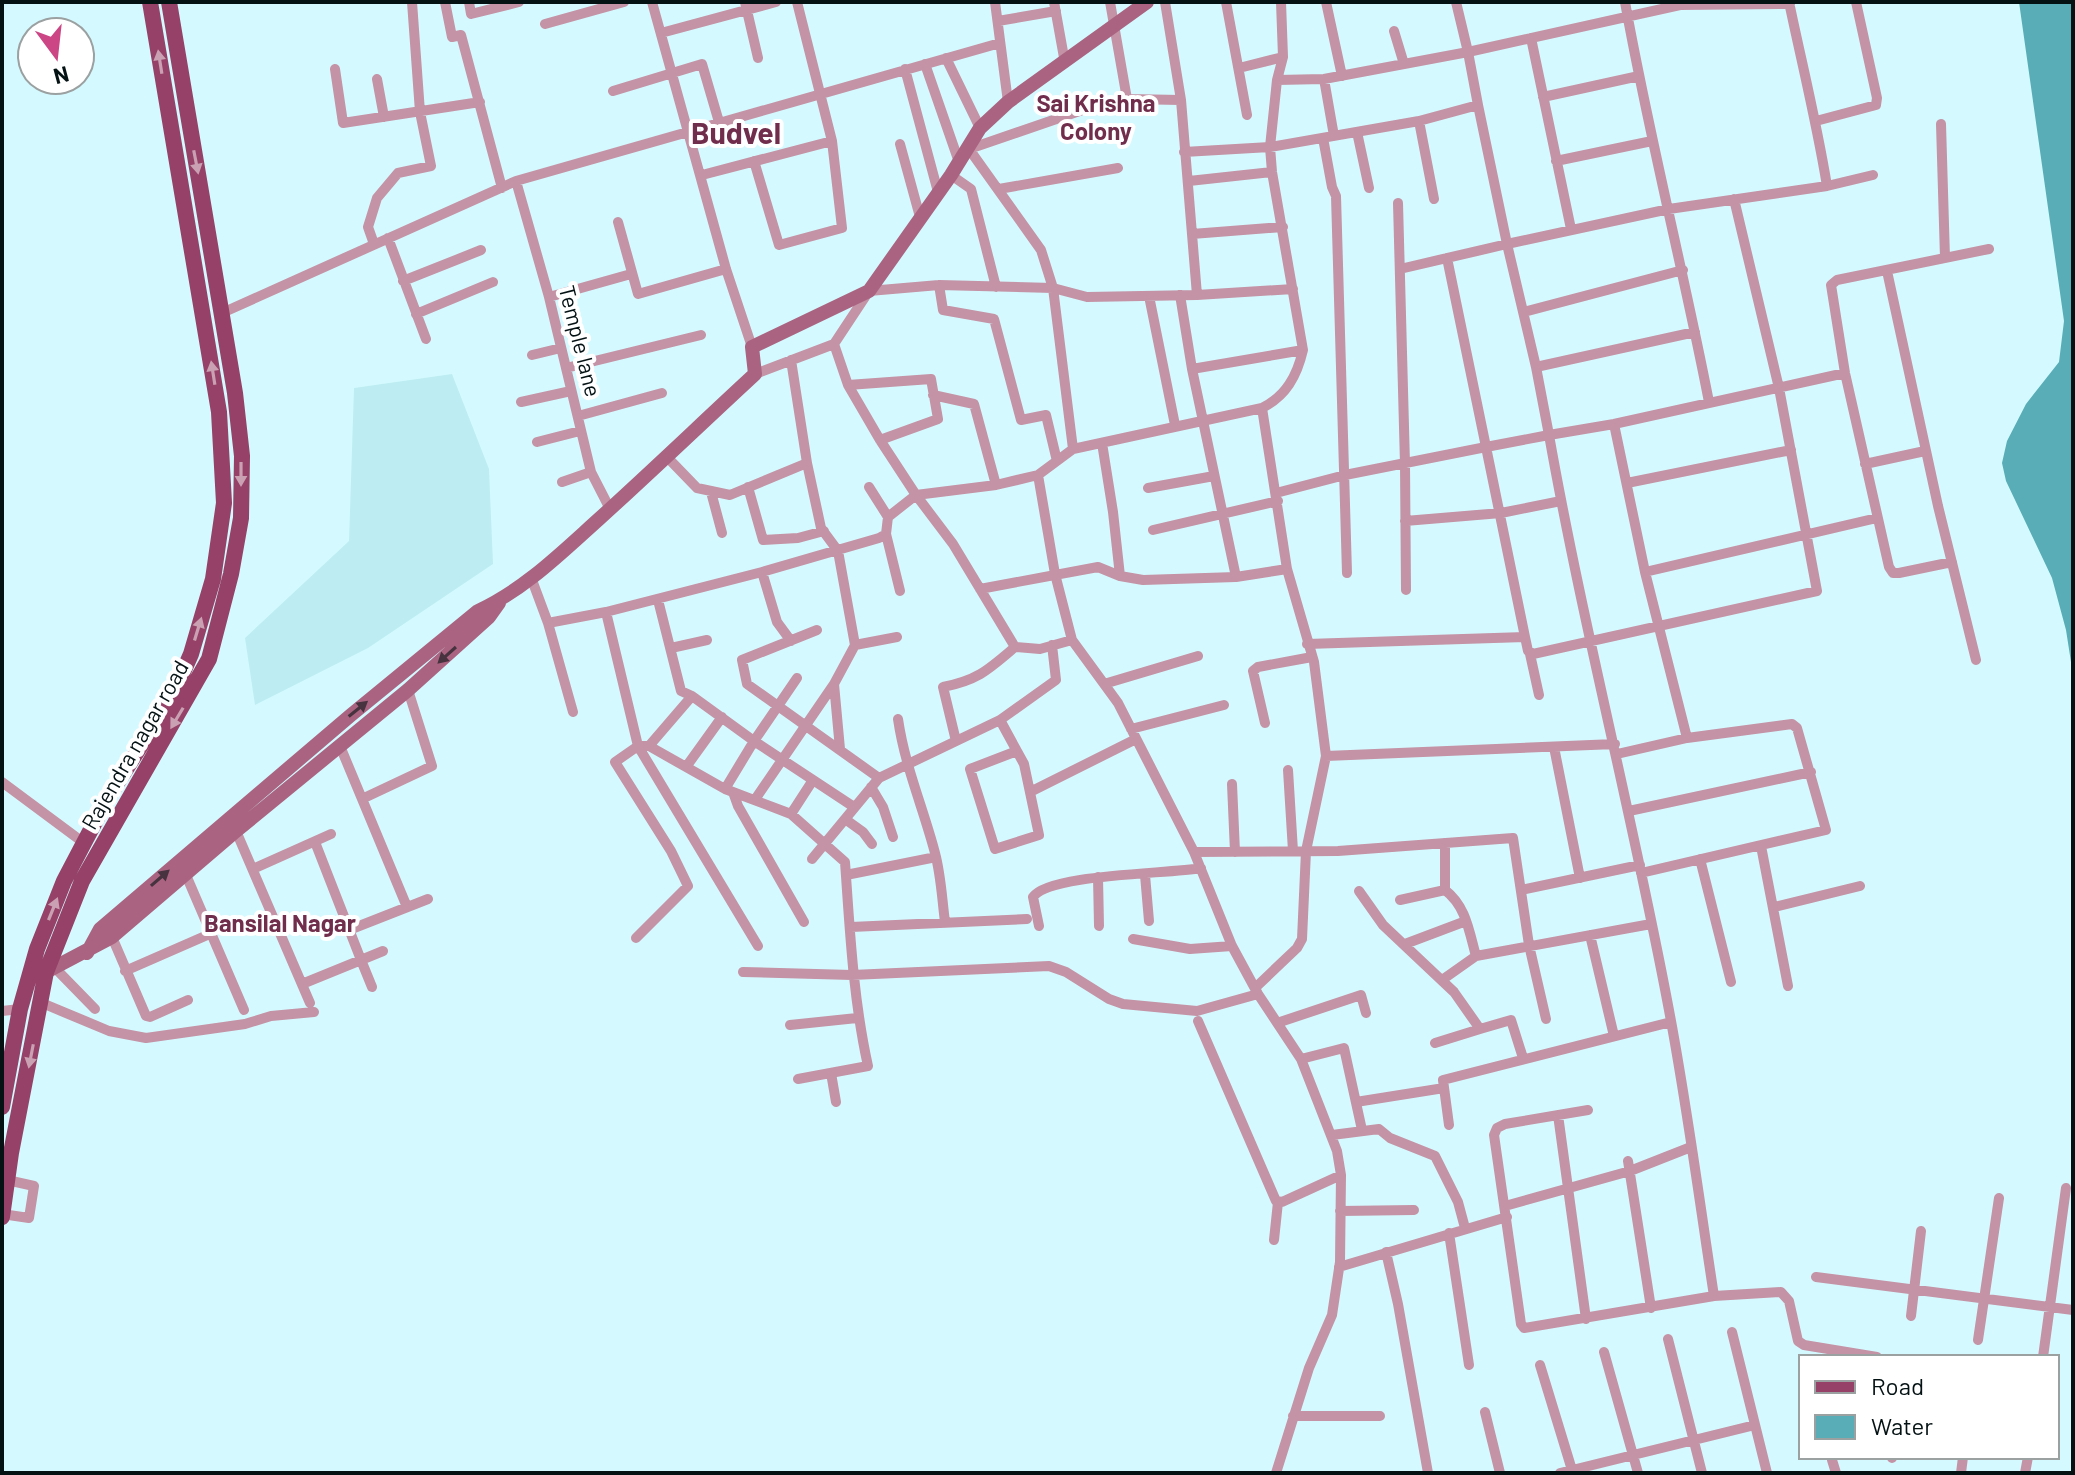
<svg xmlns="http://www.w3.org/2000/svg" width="2075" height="1475" font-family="Barlow,sans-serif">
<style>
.built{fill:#bdedf2}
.water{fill:#59adb7}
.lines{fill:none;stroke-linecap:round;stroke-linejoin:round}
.street{stroke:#c493a6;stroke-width:10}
.secondary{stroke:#aa6481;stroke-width:14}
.primary{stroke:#964167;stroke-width:16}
.oneway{fill:#caa0b3}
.oneway2{fill:#473340}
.labels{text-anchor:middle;stroke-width:8;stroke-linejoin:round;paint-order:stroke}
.street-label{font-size:22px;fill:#051214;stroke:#fff}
.neighbourhood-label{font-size:24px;font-weight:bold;fill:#702e4c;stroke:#fff}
.district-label{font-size:30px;font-weight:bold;fill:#702e4c;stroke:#fff}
</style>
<rect width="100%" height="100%" fill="#d4faff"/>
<path class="built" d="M452 374 489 469 493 564 368 648 255 705 245 638 349 541 354 388Z"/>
<path class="water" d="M2019 2H2073V675L2066 630 2052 578 2006 481 2002 463 2007 441 2026 404 2059 362 2064 321Z"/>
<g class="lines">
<path class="street" d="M445 2 452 37 461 35 502 188
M469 2 471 14 519 2
M652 2 726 269 752 347
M745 2 758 58
M995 2 1008 102
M1054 2 1065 63
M1110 2 1127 99
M1165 2 1181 100 1197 295
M1226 2 1247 115
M1281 2 1283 57
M1326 2 1342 76
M1456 2 1468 52 1680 5 1790 4
M1625 2C1649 136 1683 268 1709 402
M1789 2C1802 64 1817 124 1827 186
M998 21 1056 11
M545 24 624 2
M1394 31 1404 64
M661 33 776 2
M1531 38 1571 229
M1468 52 1478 105 1419 121 1270 147 1277 80 1324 79Z
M946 58 980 128
M925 64 959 162
M1239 68 1283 57 1277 80
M335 69 343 123 480 102
M905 69 938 192
M377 79 384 117
M1324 79 1334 136
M613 91 702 64 719 122
M1543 97 1639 76
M1419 121 1434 199
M1816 121 1876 105 1877 98 1856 2
M1941 124 1945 258
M1357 132 1369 188
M1323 138 1332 187 1336 196 1347 573
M900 144 920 217
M754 161 779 245 842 228 832 141 797 2
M1556 161 1652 141
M702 175 832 141
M951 175 971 189 996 287
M516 181 549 297 591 472 610 509
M1189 181 1272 172
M999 189 1118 168
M1398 203 1405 464 1406 590
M618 222 638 294 726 269
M1192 234 1283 227
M388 238 426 339
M374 244 368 227 377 198 398 173 431 166 420 112 412 2
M1400 269 1507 244 1478 105
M1887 271 1938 506 1976 660
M403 281 481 250
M939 285 943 310 994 319 1021 420 1046 415 1057 461
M1180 295 1192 369 1236 577
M1149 296 1175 425
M549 297 631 274
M1524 312 1683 270
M222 313 516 181 1000 43
M416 314 493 282
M834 344 869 291 939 285 1053 288 1041 250 969 149 1097 105 1127 99 1181 100
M532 355 561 348
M791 360 807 463 821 528 838 551 855 645
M1536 367 1695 332
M566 368 701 335
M1192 369 1303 350
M755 374 834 344 848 385 880 440 916 495 953 544 1015 647 1040 649 1072 640 1055 574 1038 475
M848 385 931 379 938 419 880 440
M933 395 974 404 996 485
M521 402 571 391
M578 416 662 393
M1614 424 1645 572 1687 738
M537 442 580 431
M1102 443 1113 512 1120 576
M1073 449 1053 288 1087 297 1197 295 1293 289
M667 457 697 488 730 495 807 463
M1865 464 1925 451
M562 482 591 472
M1627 483 1791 450
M748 487 763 540 798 538 824 531
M869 487 888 517
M1148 488 1214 476
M711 492 722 533
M1276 493 1345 475 1486 447 1447 258
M1405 521 1501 513 1561 501
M1153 530 1278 501
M886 534 900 591
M1952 562 1899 573H1893L1889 567 1845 373 1831 285 1837 280 1989 249
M762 572 777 622 791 641
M1645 572 1877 518
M532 580 548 623
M980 589 1098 567 1120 576 1143 580 1236 577 1287 569
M658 600 681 691 692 696 754 741 854 807
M817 630 742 660 747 684 879 778
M1525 637 1486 447 1549 435 1536 367 1507 244 1669 209 1827 186 1873 175
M1072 640 1118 703 1194 852 1232 946 1258 994 1301 1059 1337 1151 1341 1175 1340 1262 1332 1315 1309 1368 1276 1473
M1307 644 1525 637 1528 651 1533 654 1817 591 1779 388 1734 199
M671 648 707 640
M1530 654 1539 695
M1104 684 1198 656
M573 712 548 623 606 612
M898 719C905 767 923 807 935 853 941 875 942 899 945 922
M1000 720 1024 764 1039 835 995 849 970 769 1017 751
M1265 723 1253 671 1258 667 1312 657
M1131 729 1224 705
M956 741 943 687C978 680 988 670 1015 647
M340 746 407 907
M649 746 692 696
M1554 747 1580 878
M840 749 834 684 855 645 897 637
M1617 754 1687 738 1792 724 1797 728 1826 830 1641 873
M1326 756 1615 744
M686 767 722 717
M1288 770 1293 851
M2 782 84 843
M1232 784 1235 852
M871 787 883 807 893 837
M725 789 754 741 797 678
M733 792 738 806 804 922
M1030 792 1136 739
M364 798 432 766 408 690
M756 798 834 684
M1629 811 1811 772
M791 814 813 780
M845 819 863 832 872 844
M236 831 310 1003
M1761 846 1788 986
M1194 852 1338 851 1513 838 1529 945 1546 1019
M812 859 879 778 1000 720 1056 680 1052 645
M1700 859 1731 982
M253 869 331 834
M186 875 244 1010
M846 875 936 857
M1145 875 1149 921
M1098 877 1099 926
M1445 890V843
M1521 890 1640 865
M1359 891 1383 925 1454 992 1480 1029 1511 1020 1523 1058
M1400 900 1445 890C1466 906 1469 931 1476 956
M1774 907 1860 886
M1039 926 1033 897C1048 874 1168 874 1201 868
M851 927 1027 919
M349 930 428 899
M1590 935 1614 1036
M112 937 146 1016 150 1017 188 1000
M636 938 688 886 671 851 615 762 638 746H649L725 789 791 814 845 862C850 931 853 998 868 1066L798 1079
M1133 939 1190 949 1232 946
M1405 944 1466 921
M758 946 638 746 606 612 762 572 879 538 886 534 888 517 916 495 996 485 1038 475 1073 449 1262 408C1286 396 1297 376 1303 350L1272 172 1270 147 1184 152
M55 968 95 1009
M125 971 212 933
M743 972 852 975 1049 966 1066 972 1109 999 1123 1004 1197 1011 1258 994
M1442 980 1476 956 1651 924
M302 984 361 960 315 842
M372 987 361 960 383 951
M1255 988 1297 948 1302 939 1306 851 1326 756 1314 662 1287 569 1262 408
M42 1003 109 1031 146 1038 245 1024 271 1016 314 1012
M2 1011 20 1009
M1198 1021 1276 1201 1282 1202 1341 1175
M1277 1023 1361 995 1366 1013
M790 1025 857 1018
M1435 1043 1480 1029
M1301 1059 1344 1048 1362 1130
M831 1073 836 1102
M1356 1102 1444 1088
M1588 1110 1505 1124 1497 1128 1494 1135 1521 1324 1524 1328 1714 1296C1700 1205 1688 1113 1671 1021 1635 825 1584 632 1549 435L1614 424 1845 373
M1558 1115 1586 1319
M1449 1125 1443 1080 1671 1022
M1332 1135 1379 1129 1390 1138 1435 1156 1458 1202 1465 1228
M1628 1161 1651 1308
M1505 1206 1630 1171 1691 1147
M1340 1211 1414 1210
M2 1214 29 1218 34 1186 7 1180
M1449 1233 1469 1365
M1274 1240 1278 1202
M1386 1252 1398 1304 1428 1473
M1339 1267 1507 1217
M1816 1277 2073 1310
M1714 1296 1781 1292 1789 1301 1798 1341 1804 1345 1877 1357
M1911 1316 1921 1231
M1732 1332 1767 1473
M1668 1339 1702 1473
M1978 1340 1999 1198
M1604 1352 1638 1473
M2043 1357 2066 1188
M1540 1365 1572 1470
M1485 1412 1500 1473
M1293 1416H1380
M1892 1458V1457
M1832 1460 1836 1473
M1560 1473 1755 1425
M1961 1473 1963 1457
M2025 1473 2028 1457"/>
<path class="secondary" d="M87 953 100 929 351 715 478 611C525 589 560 554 599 519 652 471 703 422 755 374L752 347 869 291 951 175 980 128 1008 102 1147 2
M42 974 112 937 236 831 408 690 489 617 499 603"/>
<path class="primary" d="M2 1107 20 1009 37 949 64 881 107 799 173 695 191 654 213 579 224 503 219 412 150 2
M2 1217 11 1153 46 972 82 881 209 659 231 574 241 518 242 456 235 393 169 2"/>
</g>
<defs><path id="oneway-solid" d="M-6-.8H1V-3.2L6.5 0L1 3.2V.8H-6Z" transform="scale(2)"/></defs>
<g class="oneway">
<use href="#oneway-solid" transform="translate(160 62) rotate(-99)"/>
<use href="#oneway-solid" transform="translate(196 162) rotate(79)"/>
<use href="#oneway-solid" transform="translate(213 373) rotate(-99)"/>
<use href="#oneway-solid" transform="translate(241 474) rotate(90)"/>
<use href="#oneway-solid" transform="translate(198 629) rotate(-73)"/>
<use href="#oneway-solid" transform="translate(177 718) rotate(121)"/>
<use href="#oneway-solid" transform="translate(53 909) rotate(-68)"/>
<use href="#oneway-solid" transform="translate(31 1056) rotate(101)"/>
</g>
<g class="oneway2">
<use href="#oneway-solid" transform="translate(447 655) rotate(138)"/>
<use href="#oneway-solid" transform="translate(358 709) rotate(-39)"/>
<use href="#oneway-solid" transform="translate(160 878) rotate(-41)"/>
</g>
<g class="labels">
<g class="street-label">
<text transform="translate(580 341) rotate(76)" y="8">Temple lane</text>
<text transform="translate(135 745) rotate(-60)" y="8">Rajendra nagar road</text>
</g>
<g class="neighbourhood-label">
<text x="1096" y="112">Sai Krishna<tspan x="1096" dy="28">Colony</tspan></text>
<text x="280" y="932">Bansilal Nagar</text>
</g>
<g class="district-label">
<text x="736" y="144">Budvel</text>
</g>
</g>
<rect width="2075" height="1475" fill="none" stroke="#051214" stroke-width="8"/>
<rect x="1799" y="1355" width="260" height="104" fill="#ffffff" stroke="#9ba0a1" stroke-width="2"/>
<rect x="1815" y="1381" width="40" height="12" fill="#964167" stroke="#9ba0a1" stroke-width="2"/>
<text x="1871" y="1395" font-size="24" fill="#051214">Road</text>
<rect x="1815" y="1415" width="40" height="24" fill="#59adb7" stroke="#9ba0a1" stroke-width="2"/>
<text x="1871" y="1435" font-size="24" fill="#051214">Water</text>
<g transform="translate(56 56) rotate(165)"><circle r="38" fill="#ffffff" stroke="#9ba0a1" stroke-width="2"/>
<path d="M0-6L14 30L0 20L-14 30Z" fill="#cc4686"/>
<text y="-12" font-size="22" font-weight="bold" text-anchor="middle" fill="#051214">N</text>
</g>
</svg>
